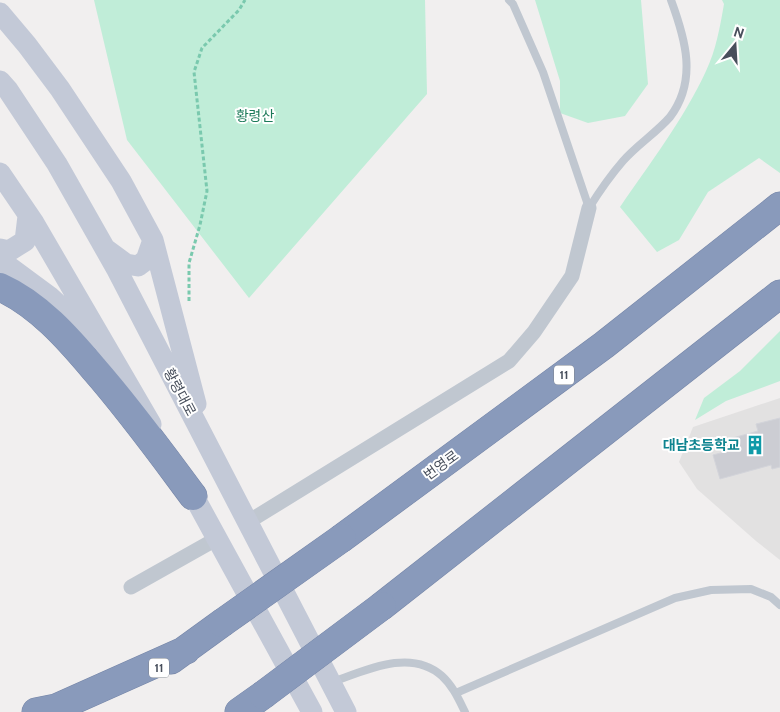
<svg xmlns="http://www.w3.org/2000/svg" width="780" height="712" font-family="Cabin,'Noto Sans KR',sans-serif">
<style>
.education{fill:#e2e1e1}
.green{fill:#c0edd8}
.building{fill:#cccdd3;stroke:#d3d4da}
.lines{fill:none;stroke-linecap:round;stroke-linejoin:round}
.highway-casing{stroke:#7585a7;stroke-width:29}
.path{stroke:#7ac9ae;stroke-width:3;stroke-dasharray:4 2.5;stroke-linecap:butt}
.lane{stroke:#c0c7d0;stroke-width:8}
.street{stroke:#c0c7d0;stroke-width:15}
.secondary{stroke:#c3c9d7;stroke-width:21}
.highway{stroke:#899abb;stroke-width:28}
.highway-bridge-casing{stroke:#7585a7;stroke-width:29;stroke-linecap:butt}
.highway-bridge{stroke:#899abb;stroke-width:28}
.labels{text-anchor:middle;stroke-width:4;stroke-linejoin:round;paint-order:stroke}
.shield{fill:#fff;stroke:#7f848d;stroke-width:1}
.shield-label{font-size:12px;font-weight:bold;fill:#484f5c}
.park-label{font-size:14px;fill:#1c7a59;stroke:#fff}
.street-label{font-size:14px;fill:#484f5c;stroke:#fff}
.culture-label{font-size:14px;font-weight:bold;fill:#0d838f;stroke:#fff;text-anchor:end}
</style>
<rect width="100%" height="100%" fill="#f1efef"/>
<path class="education" d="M780 398V560L756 541 697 489 679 462 693 427Z"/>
<path class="green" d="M94 0H425L427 94 249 298 127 140Z
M535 0H641L648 84 625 116 588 123 560 113V81Z
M722 0H780V173L759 158 708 192 679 240 657 252 620 207C650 163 684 119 706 71 716 50 720 27 724 4Z
M780 331V381L726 401 695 420 704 398 740 371Z"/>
<path class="building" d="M780 418V467L772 469 771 465 720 479 713 455 732 450 729 439 758 431 756 424Z"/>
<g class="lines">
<defs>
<path id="highway" d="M0 287C38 304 68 338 94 369 130 410 161 453 193 496
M342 538 604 345 780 206
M382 606 780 294
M171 660 222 623
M36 712 56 708 186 650
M239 712 263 695"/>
</defs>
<use href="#highway" class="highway-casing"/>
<path class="path" d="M189 301V263L200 225 207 191 194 72 202 48 239 10 245 0"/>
<path class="lane" d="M509 0 513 4 543 72 589 208
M589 208C599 192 610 176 623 161 637 145 656 133 670 117 698 80 685 38 671 0
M333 682C366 670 411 648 442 676 453 686 459 700 465 712
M456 693 675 598 711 590 751 589 771 597 780 605"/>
<path class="street" d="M248 522 509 361 534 332 572 276 589 208
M131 587 218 538"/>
<path class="secondary" d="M0 13 27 45 60 89 121 181 153 240 196 404
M0 81 8 90 57 164 116 268 346 712
M0 173 34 223 151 424
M0 249 9 251 25 241 28 216
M107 250 126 264 138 266 146 260 153 240
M0 260 50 297 94 338
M186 482 312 712"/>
<use href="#highway" class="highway"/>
<defs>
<path id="highway-bridge" d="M222 623 342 538
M263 695 382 606"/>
</defs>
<use href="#highway-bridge" class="highway-bridge-casing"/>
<use href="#highway-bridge" class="highway-bridge"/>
</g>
<defs>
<symbol id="building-bare" viewBox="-9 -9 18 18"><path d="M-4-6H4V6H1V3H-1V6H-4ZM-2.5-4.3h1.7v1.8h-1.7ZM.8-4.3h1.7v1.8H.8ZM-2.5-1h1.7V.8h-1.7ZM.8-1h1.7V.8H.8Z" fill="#0f9aa8" stroke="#fff" stroke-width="2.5" paint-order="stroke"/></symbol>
</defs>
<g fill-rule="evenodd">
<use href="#building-bare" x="741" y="431" width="28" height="28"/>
</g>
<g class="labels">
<g class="shield">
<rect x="554" y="365.5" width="20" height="19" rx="4"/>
<rect x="149" y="658.5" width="20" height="19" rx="4"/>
</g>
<g class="shield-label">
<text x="564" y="379">11</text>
<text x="159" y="672">11</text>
</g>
<g class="park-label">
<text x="255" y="121">황령산</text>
</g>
<g class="street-label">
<text transform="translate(180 392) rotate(62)" y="5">황령대로</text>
<text transform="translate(441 465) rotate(-36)" y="5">번영로</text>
</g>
<g class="culture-label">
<text x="740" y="450">대남초등학교</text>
</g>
</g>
<g transform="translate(735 45) rotate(18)" stroke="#ffffff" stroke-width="4" paint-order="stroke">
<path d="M0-4L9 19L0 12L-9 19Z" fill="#484f5c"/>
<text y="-8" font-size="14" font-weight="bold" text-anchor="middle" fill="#484f5c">N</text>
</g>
</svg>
